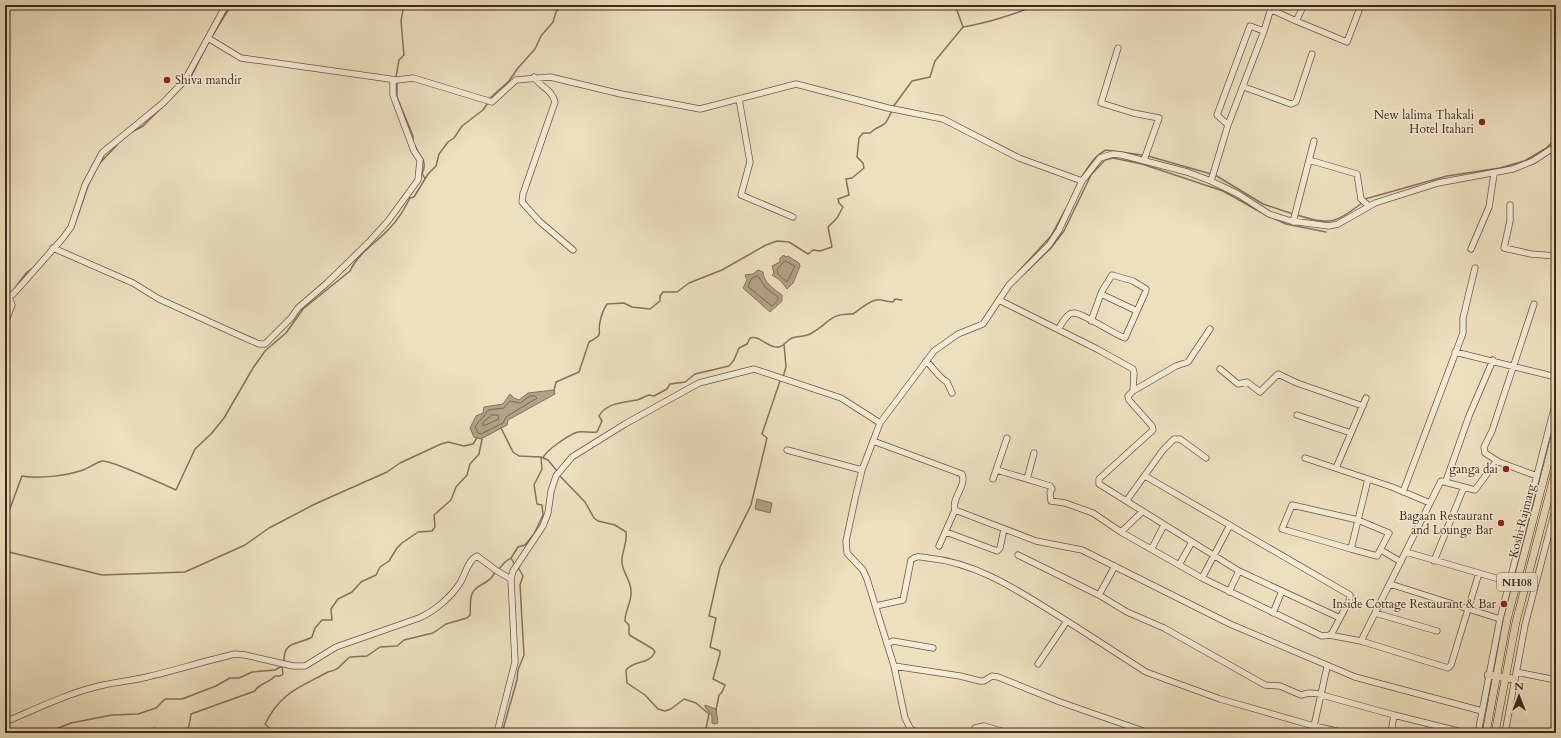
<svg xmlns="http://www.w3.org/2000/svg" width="1561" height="738" font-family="Cardo,serif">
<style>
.water{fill:#b2a287;stroke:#84725b}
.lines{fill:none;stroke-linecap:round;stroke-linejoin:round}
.shore{stroke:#786650;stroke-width:1}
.stream{stroke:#84725b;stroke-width:1.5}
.minor-casing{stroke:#6a5742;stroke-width:7}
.major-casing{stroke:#3e2919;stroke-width:8}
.minor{stroke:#f3ebd5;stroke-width:5.5}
.major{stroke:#ede0bf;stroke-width:7}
.poi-dot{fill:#8f2418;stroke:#f3ebd5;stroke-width:1.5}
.labels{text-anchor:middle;stroke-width:3;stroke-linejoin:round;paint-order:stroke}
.shield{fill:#f3ebd5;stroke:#746351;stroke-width:1}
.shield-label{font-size:11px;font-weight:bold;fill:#3e2919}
.poi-label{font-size:12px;fill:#3e2919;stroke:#f3ebd5;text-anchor:end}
.street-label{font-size:12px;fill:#3e2919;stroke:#f3ebd5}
</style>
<rect width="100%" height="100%" fill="#ede0bf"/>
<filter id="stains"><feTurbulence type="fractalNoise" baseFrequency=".005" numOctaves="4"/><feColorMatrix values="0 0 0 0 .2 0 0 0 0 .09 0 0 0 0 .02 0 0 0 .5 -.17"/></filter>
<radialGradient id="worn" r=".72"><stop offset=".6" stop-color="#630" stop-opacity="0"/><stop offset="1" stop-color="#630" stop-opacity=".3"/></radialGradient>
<path class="water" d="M784 255 785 257 788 256 799 263 800 266 793 283 787 289 780 280 772 275 774 273 772 266 780 262V258Z
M758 270 763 272C763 282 775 290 782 295V301L770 312 743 288 747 280 745 275 753 274Z
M554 390 555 394 508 420 507 425 481 439 474 437 470 428 476 416 483 413 484 407 503 404 510 394 514 398 519 400 528 393Z
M757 499 772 503 770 513 755 509Z
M705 705 716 709 718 723 714 724 712 723V716L705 707Z"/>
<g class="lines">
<path class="shore" d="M785 261 795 266 787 282 778 274 777 270Z
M758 276 766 288 778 297V300L772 306 748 287 751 279Z
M530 396H535L537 398 506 417 503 423 481 434 478 433 475 427C479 420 485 417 488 410L504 408 510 401 520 403Z
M492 415H498L499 419 483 426V423Z"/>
<path class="stream" d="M955 5 963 27
M211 38 230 7
M396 77 399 60 404 55 401 21 404 5
M397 82V97L413 136V140
M489 99 509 81 518 68 535 49 541 36 553 22 556 12 561 5
M893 107 912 81 930 77 935 61 963 27C982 24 1018 14 1035 5
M130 133 143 126 190 79 209 41
M414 144 420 155
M1148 156 1211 174
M99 164 117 145
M1215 175 1263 204 1293 214
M1081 178C1088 167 1094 156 1106 150L1142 155
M425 179 428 174 436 166 439 154 448 142 454 138 462 126 483 110 488 103
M1365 199 1447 176 1500 168 1524 161 1545 149 1556 139
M1069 203 1078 183
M1297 215C1330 225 1334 224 1362 203
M76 221 89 183
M1018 272 1051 236 1065 210
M1024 274 1051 248 1064 231 1091 175 1105 160 1113 158 1142 164 1223 191 1264 214 1286 224 1326 232
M15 288 27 272 33 268
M5 294 13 291
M783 377 786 367 784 344
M554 390 556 382 579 372 589 342C605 333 597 336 600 322 601 316 604 309 607 304L624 303 632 307 650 309 660 301V296L663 292H677L689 283 722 270 766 245 777 241 789 242 808 254 813 250 820 251 832 247 828 227 837 218 843 207 839 203 838 199 849 195 846 179 852 178 864 168 863 163 857 157 859 138 863 133H870C883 121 883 132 892 110
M501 428 513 452 519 456 541 457 548 460 557 471
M543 458C546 450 570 434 578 432 585 431 591 433 597 432L602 421 599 416C606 403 624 402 637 400 641 399 645 396 649 395L654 396 667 389 670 384 685 382 695 374 729 366 734 360 739 348 747 344 750 338C761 335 768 349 779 347 784 346 787 340 792 338 797 336 804 337 810 334 829 324 829 313 853 314 861 309 867 302 876 300 881 299 888 302 893 302L895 299 902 300
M559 475 585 502 594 518 598 521 615 525 626 532C628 543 621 552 622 563 623 573 631 581 631 591 632 602 625 610 625 621L629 625V634L631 636 653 649 655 652C649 665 634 660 626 670L627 683 645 695 658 709 665 711 671 709 684 699 696 703 709 714 705 733
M5 522 22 476C40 479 65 476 83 470 89 468 95 463 102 461 110 460 165 485 176 490L195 449 211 434 224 418 253 368 265 351 286 333 303 309 350 271C358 253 377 242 389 229 397 221 405 208 410 198L414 197 425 179 422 173C425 169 425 162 422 158
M5 551 102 575 185 572 245 545 269 528 315 504 387 472 400 463 441 444 448 442 464 446 473 444 477 438
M511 558 515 565
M498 570 505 562 511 558 518 547 525 545 534 534 543 515 542 505 537 504 534 485 542 469 541 457
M284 662C283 640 299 645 312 637L315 628 322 620H332L331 609 338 599 352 592 361 582 376 575 380 567 389 561 397 548 402 543 418 532 432 531 435 527 434 515 451 500 456 487 467 475 470 464 479 454 482 439
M716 710 719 695 722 692 725 685 713 679 720 654V651L710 647 716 618 709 616 720 567 751 505 767 438 762 434 780 381
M46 733 71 723 112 715 138 714 156 708 165 699H182L216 686 230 678H239L252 672 275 670 282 666 283 674 280 676H275C269 683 258 684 255 691L191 714 189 726 185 733
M148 733 154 728 169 733
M272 733V730L265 724C281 692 299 688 328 672 342 669 341 663 350 657L367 656 380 647 397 646 404 640 433 633 446 624 467 618 470 615C471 607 469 598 473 592 478 583 489 585 495 572
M502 733 517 680 518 670 524 655 520 585 523 576 518 567"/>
<defs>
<path id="minor" d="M1270 9 1296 21 1304 5
M1296 21 1347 42 1361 5
M1264 31 1272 5
M208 38 241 58 397 80 413 78 492 102 516 80 550 77 621 94 700 109 796 84 888 108 943 119 1019 158 1082 181
M1118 48 1101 103 1133 113 1159 118 1144 160
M534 77C540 87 552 89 555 102L523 194 522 202 539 221 573 250
M1244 87 1291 104 1296 102 1312 54
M739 99 750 162 741 195 793 217
M1309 160 1357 174 1361 199 1369 206
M1211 181 1228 125 1217 115 1250 26 1264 31 1228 125
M1510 205V221L1504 248 1531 254 1556 256
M1293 222 1314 141
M53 248 133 283 159 299 234 333 259 344H265L291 318 298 308 327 283 368 243 388 221 418 180 420 160 414 151 393 95V80
M1471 249 1489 207 1494 174
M1101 294 1137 311
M5 298 12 295 16 291 63 238 71 227 85 185 102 153 163 103 185 80 226 5
M999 300 1097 349 1133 369 1134 373 1133 391 1128 396 1129 400 1152 426 1153 430 1099 479V484L1239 571 1340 618
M5 323 12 305 9 297
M1058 329C1062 324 1067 313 1073 313 1082 312 1113 334 1125 338L1145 293 1146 289 1133 281 1112 275 1102 291 1091 321
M1455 352 1556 377
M926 361C933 367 939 378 947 382L952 393
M1220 369 1238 384 1247 382 1260 392 1278 374 1297 383 1363 406
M1133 391 1176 366 1188 362 1210 329
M1297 415 1351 433
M873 441 962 474C967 486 951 498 955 510
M787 450 862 470
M1305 458 1392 487 1430 503
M1499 462 1485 453 1484 447 1492 431 1534 304
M1336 468 1366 398
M997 470 1050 486 1052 489 1050 492 1051 501 1065 503 1093 513 1121 532 1202 578 1322 636 1331 635 1350 599V595L1145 476
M993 479 1007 438
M1027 479 1034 453
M1446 481 1469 416 1493 360
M1403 492 1463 333V318L1475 268
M1127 500 1163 450 1174 439H1180L1206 458
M946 532 997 551 1000 548 1004 529
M1121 532 1142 512
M939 546 955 510 1036 541 1082 550 1230 624 1355 677 1482 711
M1152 548 1164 525
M1351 549 1377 556 1389 533 1358 520 1292 505 1282 529 1351 549 1368 479
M1381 550 1401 562
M1406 552 1513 583
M1018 555 1099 595 1127 612 1164 628 1265 685 1280 686 1301 695 1309 693 1322 694
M1434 561 1464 487
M1179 565 1192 542
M1202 578 1230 525
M1390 584 1500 619
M1229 592 1239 571
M1099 595 1115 566
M876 606 903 600 911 560C917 555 921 557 928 558 981 563 1024 595 1067 621
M1273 613 1282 591
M1375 613 1437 631
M1329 635 1361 641 1448 668 1451 665 1479 573
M1361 641 1441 481 1475 490 1495 463 1499 462 1537 476
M887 644 893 641 933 648
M1038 664 1067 621 1146 672 1220 699 1314 726 1313 733
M894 666 960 676 980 681H984L992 676 998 677 1060 702 1149 733
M1327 667 1314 726 1345 733
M1516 672 1556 680
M1322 695 1394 715 1391 733
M1394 715 1466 733
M5 722C36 709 66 694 99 686 115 682 131 681 147 677 176 670 205 661 235 654L245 655 293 666H305L336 647 419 618C435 611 451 597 460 583 465 575 468 560 477 556L497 571 511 579
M497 733 515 662 511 579 513 571 543 526 548 513 551 491 556 476 572 457 625 424 699 383 754 369 841 398 880 423
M916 733 910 728 905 718 894 666 867 579 863 570 847 553 846 541 855 499 862 470 880 423 934 351 958 334 983 324 1009 285 1049 245 1059 230 1082 181 1100 158 1113 154 1122 155 1187 172 1211 181 1238 194 1269 214 1291 221 1329 226 1338 224 1375 203 1438 183 1513 169 1533 161 1556 146
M972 733 975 728 984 726 1008 733
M1478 733 1500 619 1556 401
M1505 733 1525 625 1556 506"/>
<path id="major" d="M1488 675 1514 679
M1486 733 1507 620 1556 432
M1495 733 1516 622 1556 469"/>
</defs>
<use href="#minor" class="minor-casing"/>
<use href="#major" class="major-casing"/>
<use href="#minor" class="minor"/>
<use href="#major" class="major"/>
</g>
<g class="poi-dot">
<circle cx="167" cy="80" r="4"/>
<circle cx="1482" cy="122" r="4"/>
<circle cx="1506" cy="469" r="4"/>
<circle cx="1501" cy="523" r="4"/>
<circle cx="1504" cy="604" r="4"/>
</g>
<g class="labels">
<rect class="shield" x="1497" y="573" width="40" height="18" rx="3"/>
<g class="shield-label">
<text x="1517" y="586">NH08</text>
</g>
<g class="poi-label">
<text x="175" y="84" text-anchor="start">Shiva mandir</text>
<text x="1474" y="119">New lalima Thakali<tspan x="1474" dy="14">Hotel Itahari</tspan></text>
<text x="1498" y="473">ganga dai</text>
<text x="1493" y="520">Bagaan Restaurant<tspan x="1493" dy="14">and Lounge Bar</tspan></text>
<text x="1496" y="608">Inside Cottage Restaurant &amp; Bar</text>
</g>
<g class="street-label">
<text transform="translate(1522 521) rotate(-76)" y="4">Koshi Rajmarg</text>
</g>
</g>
<rect width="1561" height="738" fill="none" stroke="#ede0bf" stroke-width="20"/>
<rect x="6" y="6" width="1549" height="726" fill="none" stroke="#3e2919" stroke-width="2"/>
<rect x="10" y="10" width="1541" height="718" fill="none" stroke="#3e2919"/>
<g transform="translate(1519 696)" stroke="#f3ebd5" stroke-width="3" paint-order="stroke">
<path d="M0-3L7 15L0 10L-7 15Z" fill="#3e2919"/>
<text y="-6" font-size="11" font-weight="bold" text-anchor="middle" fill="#3e2919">N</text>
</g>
<rect width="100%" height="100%" filter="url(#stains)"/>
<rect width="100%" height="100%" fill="url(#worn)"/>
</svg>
